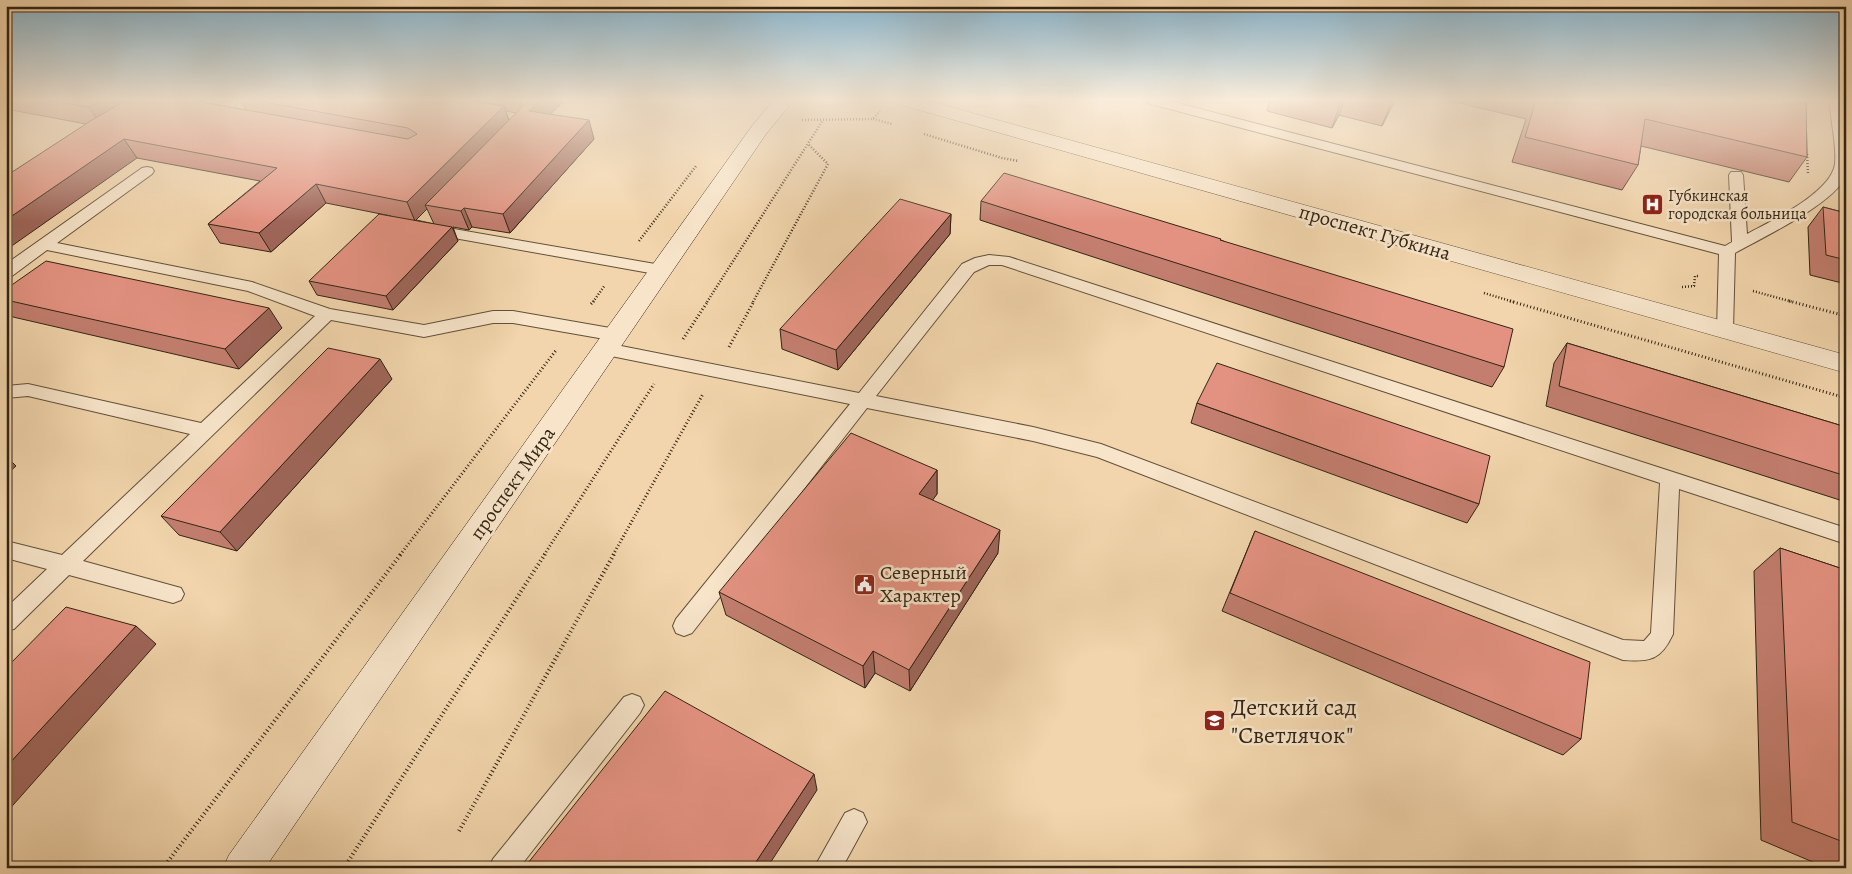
<svg xmlns="http://www.w3.org/2000/svg" width="1852" height="874" font-family="Alegreya,serif">
<style>
.lines{fill:none;stroke-linecap:round;stroke-linejoin:round}
.lane-casing{stroke:#625039;stroke-width:2}
.street-casing{stroke:#625039;stroke-width:1}
.secondary-casing{stroke:#322413;stroke-width:1}
.path-far2{stroke:#322413;stroke-width:2.5;stroke-dasharray:1 2;stroke-linecap:butt}
.path-far1{stroke:#322413;stroke-width:3;stroke-dasharray:1 2.5;stroke-linecap:butt}
.path{stroke:#322413;stroke-width:4;stroke-dasharray:1 3;stroke-linecap:butt}
.lane{fill:#f7e4c9;fill-rule:evenodd}
.street{fill:#f7e4c9;fill-rule:evenodd}
.secondary{fill:#f7e4c9;fill-rule:evenodd}
.wall{fill:#c37e6f;stroke:#322413;fill-rule:evenodd}
.shaded-wall{fill:#9f665a;stroke:#322413}
.building{fill:#e39281;stroke:#322413}
.labels{text-anchor:middle;stroke-width:5;stroke-linejoin:round;paint-order:stroke}
.far-poi-label{font-size:16px;fill:#322413;stroke:#f7e4c9;text-anchor:start}
.street-label{font-size:20px;fill:#322413;stroke:#f7e4c9}
.poi-label{font-size:20px;fill:#322413;stroke:#f7e4c9;text-anchor:start}
.near-poi-label{font-size:24px;fill:#322413;stroke:#f7e4c9;text-anchor:start}
</style>
<rect width="100%" height="100%" fill="#f2d5ac"/>
<filter id="stains"><feTurbulence type="fractalNoise" baseFrequency=".004" numOctaves="4"/><feColorMatrix values="0 0 0 0 .2 0 0 0 0 .09 0 0 0 0 .02 0 0 0 .5 -.17"/></filter>
<radialGradient id="worn" r=".72"><stop offset=".6" stop-color="#630" stop-opacity="0"/><stop offset="1" stop-color="#630" stop-opacity=".3"/></radialGradient>
<g class="lines">
<defs>
<path id="lane" d="M227 100H242L218 118H208L206 115 208 112Z
M1145 100H1166L1725 246 1732 242 1729 175 1731 172H1741L1743 175 1747 234C1771 221 1831 193 1835 164 1837 143 1830 121 1830 100H1843C1844 115 1850 164 1845 177 1835 203 1760 239 1735 253L1733 330 1731 334 1725 336 1719 334 1717 330 1719 254 1147 103Z
M147 167 152 168 154 171 152 174 57 243 252 282 330 309 424 325 493 311H513L616 329 622 331 625 335 622 339 616 341 513 323H493L424 337 331 320 83 561 181 588 184 594 181 600 173 603 69 575 14 629 6 631V608L47 569 6 558V541L62 555 190 434 28 396 6 398V386L28 384 201 423 315 316 248 291 47 250 12 276 6 277V264L142 168Z
M431 225 661 265 667 266 669 270 667 274 661 275 426 233 423 230 426 227Z
M989 255 1009 257 1846 528V544L1679 489 1673 634C1661 660 1650 662 1623 660L1097 457 1033 441 867 408 692 633 684 636 676 633 673 626 676 619 850 404 606 355 600 353 597 349 600 345 606 343 859 393 962 264 975 258ZM989 265H1002L1660 483 1651 633 1644 641 1623 640 1101 444 1033 427 876 396 974 272Z
M632 694 640 697 644 705 640 713 519 868H489L493 859 624 697Z
M854 809 863 813 867 822 842 868H814L845 813Z"/>
<path id="street" d="M895 100H925L1846 355V373L898 104Z"/>
<path id="secondary" d="M774 100H794L766 134 265 868H223L229 855 752 126Z"/>
</defs>
<use href="#lane" class="lane-casing"/>
<use href="#street" class="street-casing"/>
<use href="#secondary" class="secondary-casing"/>
<path class="path-far2" d="M873 119 892 124
M802 120 873 119 880 111
M924 134 1002 158 1019 161
M1807 154 1808 173
M639 241 696 166
M1682 287 1694 286 1695 276H1698
M1753 291 1793 302
M1484 293 1514 302
M593 302 605 285
M707 302 823 120
M753 302 828 164 808 144"/>
<path class="path-far1" d="M1510 301 1846 398
M1789 301 1846 316
M591 304 594 301
M683 339 708 301
M729 347 754 301
M400 555 557 349
M544 555 654 384
M613 555 703 394"/>
<path class="path" d="M459 831 614 554
M163 868 401 554
M344 868 545 554"/>
<use href="#lane" class="lane"/>
<use href="#street" class="street"/>
<use href="#secondary" class="secondary"/>
</g>
<path class="wall" d="M6 100H195L202 102 246 110 240 100H565L550 114 594 139 510 233 472 227 469 230 453 227 458 241 393 310 317 295 309 281 391 216 326 203 271 252 220 243 208 224 260 181 137 158 86 124 6 109ZM506 111 516 113 509 120ZM427 209 434 224 416 220Z
M1270 100H1395L1382 126 1339 115 1332 128 1267 111Z
M1447 100H1806L1807 157 1789 182 1641 146 1638 165 1622 190 1512 162 1526 119Z
M981 201 1221 240 1504 367 1492 387 980 220Z
M1823 207 1846 213V284L1810 275 1808 227Z
M951 214 950 234 838 370 782 349 780 329Z
M6 289 282 328 239 369 13 317 6 310Z
M1567 343 1846 427V502L1546 406 1554 363Z
M392 379 237 551 179 535 161 516Z
M1197 403 1479 504 1467 523 1191 423Z
M937 470V494L932 500 998 553 910 691 875 673 865 688 726 615 719 592Z
M1255 531 1581 739 1563 755 1222 611Z
M1780 548 1846 570V868H1827L1761 840 1754 571Z"/>
<path class="shaded-wall" d="M102 100H141L101 126 89 107Z
M541 100H565L534 130 529 111Z
M1342 100H1344L1339 115 1332 128 1340 103Z
M1392 100H1395L1382 126Z
M504 106 510 124 425 205 427 209 415 221 407 202Z
M589 120 594 139 510 233 503 214Z
M124 139 137 158 6 250V220Z
M316 184 326 203 271 252 259 233Z
M464 208 472 227 469 230 461 211Z
M951 214 950 234 838 370 836 350Z
M452 227 458 241 393 310 386 296Z
M269 308 282 328 239 369 225 349Z
M380 359 392 379 237 551 220 532Z
M6 456 16 466 6 475Z
M937 470V494L920 518 919 494Z
M1000 530 998 553 910 691 909 670Z
M136 626 156 644 6 813V767Z
M873 651 875 673 865 688 863 666Z
M814 774 817 790 767 868H752Z"/>
<path class="building" d="M46 100H102L89 107Z
M127 100H195L202 102 408 139 417 134 408 128 253 100H466L504 106 407 202 316 184 259 233 208 224 277 168 124 139 6 220V176L92 120Z
M519 100H541L529 111 589 120 503 214 464 208 461 211 425 205 523 106Z
M1327 100H1342L1340 103Z
M1383 100H1392L1391 102Z
M1536 100H1806L1807 157 1645 119 1638 165 1525 137Z
M1004 173 1221 239 1220 240 1513 329 1504 367 981 201Z
M900 199 951 214 836 350 780 329Z
M1823 207 1846 213V260L1826 255Z
M379 214 452 227 386 296 309 281Z
M46 261 269 308 225 349 6 300V289Z
M1567 343 1846 427V476L1559 386Z
M328 348 380 359 220 532 161 516Z
M1217 363 1490 456 1479 504 1197 403Z
M851 433 937 470 919 494 1000 530 909 670 873 651 863 666 719 592Z
M1255 531 1590 662 1581 739 1230 593Z
M1780 548 1846 570V843L1792 822Z
M66 607 136 626 6 767V668Z
M665 691 814 774 752 868H524Z"/>
<linearGradient id="sky" x2="0" y2="1"><stop stop-color="#89b6cf"/><stop offset="0.45" stop-color="#f9ecda"/><stop offset="1" stop-color="#f9ecda" stop-opacity="0"/></linearGradient>
<rect width="1852" height="222" fill="url(#sky)"/>
<defs>
<symbol id="hospital-square" viewBox="-11 -11 22 22"><rect x="-9" y="-9" width="18" height="18" rx="4" fill="#8f2418" stroke="#f7e4c9"/><path d="M-5-5h3v3.5h4V-5h3V5h-3V1.5h-4V5h-3Z" fill="#fff"/></symbol>
<symbol id="civic-square" viewBox="-11 -11 22 22"><rect x="-9" y="-9" width="18" height="18" rx="4" fill="#8f2418" stroke="#f7e4c9"/><path d="M-.6-6.5H3V-4.5H.6V-3L4-1V1h2V6H-6V1h2V-1L-.6-3ZM-1.2 2.5V6h2.4V2.5Z" fill="#fff"/></symbol>
<symbol id="school-square" viewBox="-11 -11 22 22"><rect x="-9" y="-9" width="18" height="18" rx="4" fill="#8f2418" stroke="#f7e4c9"/><path d="M0-5L7-2L0 1L-7-2ZM-4 1L0 2.5L4 1V4Q0 6-4 4Z" fill="#fff"/></symbol>
</defs>
<g fill-rule="evenodd">
<use href="#hospital-square" x="1640" y="192" width="25" height="25"/>
<use href="#civic-square" x="852" y="572" width="25" height="25"/>
<use href="#school-square" x="1202" y="708" width="25" height="25"/>
</g>
<g class="labels">
<g class="far-poi-label">
<text x="1668" y="201">Губкинская<tspan x="1668" dy="18">городская больница</tspan></text>
</g>
<g class="street-label">
<text transform="translate(1375 232) rotate(16)" y="7">проспект Губкина</text>
<text transform="translate(512 483) rotate(-55)" y="7">проспект Мира</text>
</g>
<g class="poi-label">
<text x="880" y="579">Северный<tspan x="880" dy="23">Характер</tspan></text>
</g>
<g class="near-poi-label">
<text x="1231" y="715">Детский сад<tspan x="1231" dy="28">"Светлячок"</tspan></text>
</g>
</g>
<rect width="1852" height="874" fill="none" stroke="#f2d5ac" stroke-width="25"/>
<rect x="8" y="8" width="1837" height="859" fill="none" stroke="#322413" stroke-width="2.5"/>
<rect x="12" y="12" width="1827" height="849" fill="none" stroke="#322413"/>
<rect width="100%" height="100%" filter="url(#stains)"/>
<rect width="100%" height="100%" fill="url(#worn)"/>
</svg>
